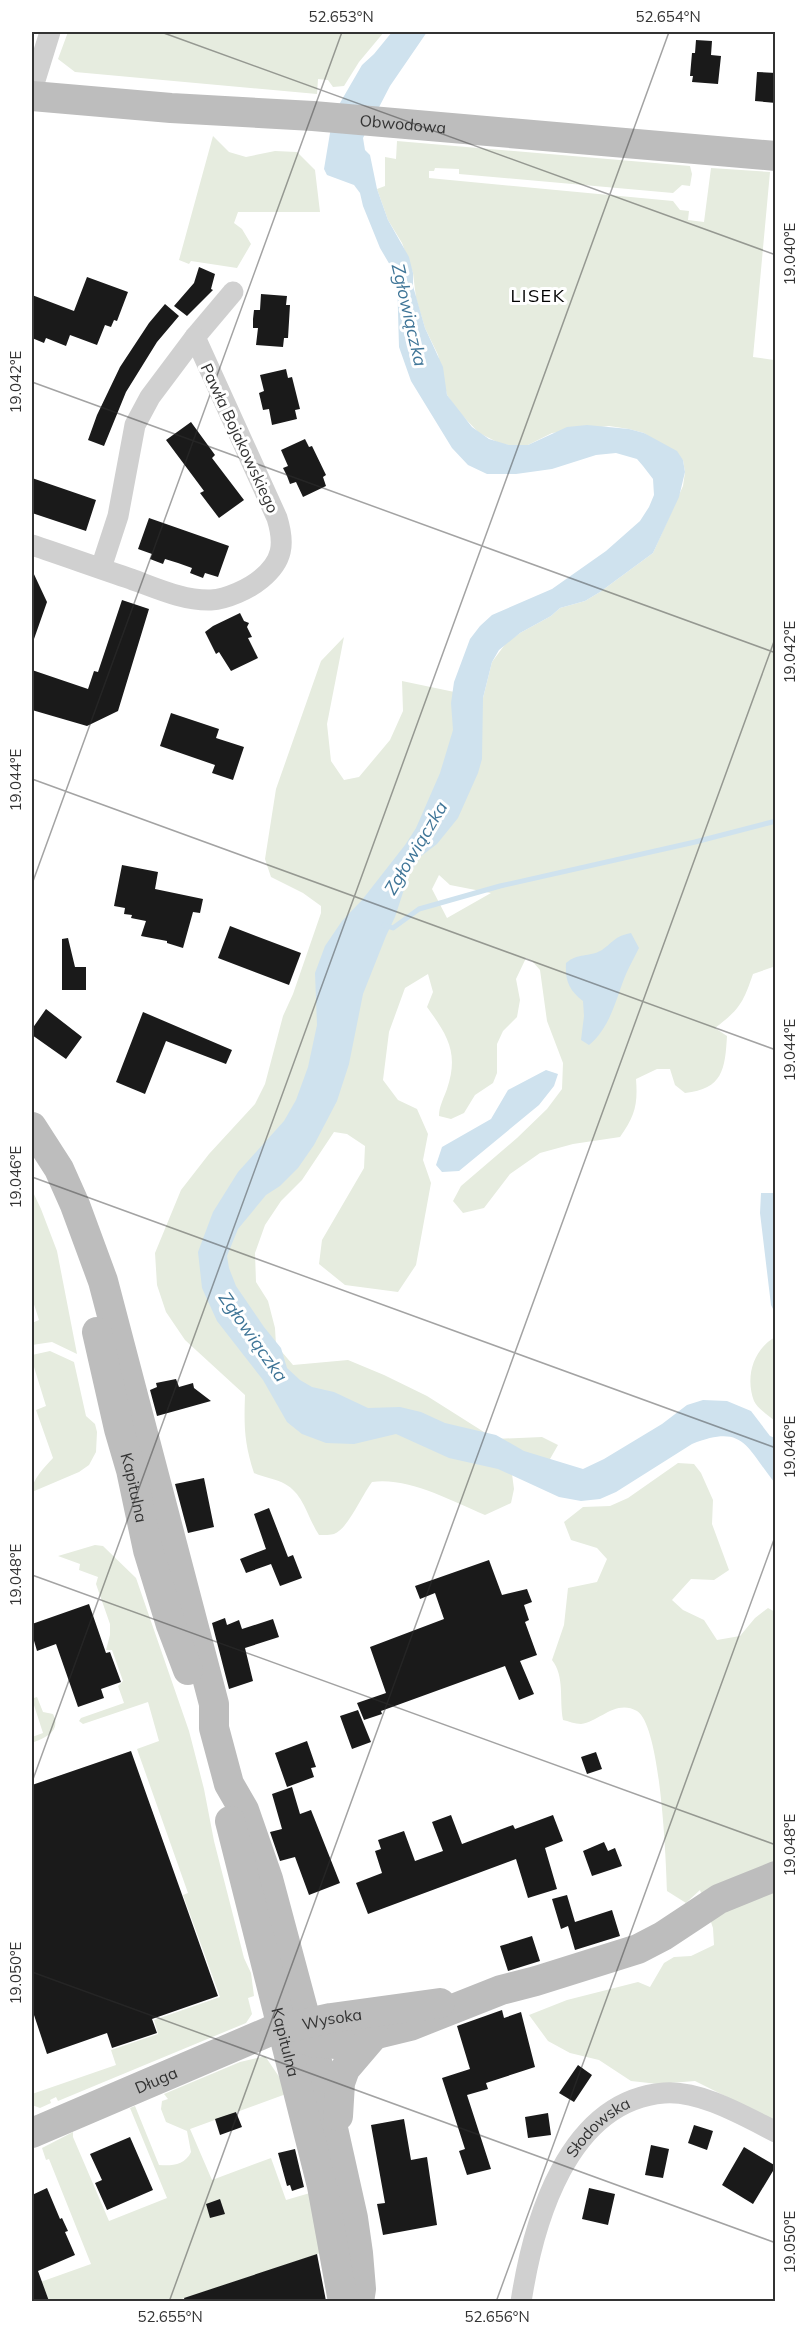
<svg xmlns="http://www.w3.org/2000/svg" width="807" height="2333" font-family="Mulish,sans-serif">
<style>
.green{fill:#e6ecdf;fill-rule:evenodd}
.water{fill:#cfe2ee}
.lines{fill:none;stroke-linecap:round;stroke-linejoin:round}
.stream{stroke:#cfe2ee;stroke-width:5}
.building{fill:#1a1a1a}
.street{stroke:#d0d0d0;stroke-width:21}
.secondary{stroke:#bdbdbd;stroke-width:30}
.ticks{fill:none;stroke:#333;stroke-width:1.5;stroke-opacity:0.45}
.labels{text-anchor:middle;stroke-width:6;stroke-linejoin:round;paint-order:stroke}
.street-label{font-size:16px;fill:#333;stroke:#fff}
.neighbourhood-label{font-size:18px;letter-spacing:1.5px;fill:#000;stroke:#fff}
.water-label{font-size:18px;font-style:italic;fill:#3f7597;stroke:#fff}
.neatline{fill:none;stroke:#333;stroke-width:2}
.ticks-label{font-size:15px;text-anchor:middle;fill:#333}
</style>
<rect width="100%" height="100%" fill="#fff"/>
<path class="green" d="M68 32H384L359 62 344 86 333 87 328 80 318 79 317 94 75 72 58 59Z
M213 136 229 152 246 157 275 151 297 152 315 170 320 212H238L234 223 242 229 251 244 237 268 191 261 189 264 179 260Z
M397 141 690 166 692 174 690 186 682 185 673 193 459 174V169L435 168 434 171H429V178L673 201 680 210 689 211 688 220 704 222 711 168 770 172 753 357 774 360 773 370H776L775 971 773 967 753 974C743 1003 740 1009 715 1028L727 1036C725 1069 723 1089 685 1093L675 1085 670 1069H657L636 1079C638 1105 635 1116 620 1137L573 1144 540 1153 510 1174 484 1208 463 1213 453 1201 461 1186 517 1138 547 1109 562 1089 563 1063 547 1021 540 970 532 961 526 958 516 979 520 1000 517 1017 503 1031 497 1044V1073L493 1083 475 1095 464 1113 451 1119 439 1116C439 1106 444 1098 447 1089 459 1053 448 1036 427 1007L433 992 428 974 405 988 389 1032 383 1080 398 1100 417 1109 428 1134 423 1160 431 1183 416 1265 398 1292 345 1285 319 1264 322 1240 364 1168 365 1146 347 1134 334 1132 302 1180 281 1201 265 1225 255 1253 256 1282 268 1301 275 1328 276 1345 293 1365 348 1360 384 1375 427 1396 495 1439 542 1437 558 1445 546 1466 512 1474 514 1489 511 1503 485 1515C451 1501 409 1477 372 1482 362 1495 348 1529 334 1534 331 1535 324 1535 319 1535 308 1519 304 1494 285 1484 277 1479 263 1477 254 1473 244 1442 244 1426 245 1395L185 1340 166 1312 157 1285 155 1253 181 1190 209 1154 255 1104 265 1084 283 1016 293 994 321 913V906L303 893 271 877 265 859 276 789 321 661 344 637 327 724 331 761 344 780 359 777 390 740 403 711 402 681 483 698 492 662 506 643 520 633 551 616 560 608 585 601 600 592 653 553 683 486 685 472 683 460 644 433 629 429 609 426 552 433 528 445H509L501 444 479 433 458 411 447 395 438 355 425 328 416 298 413 273 402 243 388 220 377 189 385 186V157L396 159ZM439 875 450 885 491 893 447 918 432 889Z
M32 1190 41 1209 57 1251 77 1354 52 1342 32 1345V1323L39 1320 32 1298Z
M775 1337V1421C769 1416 757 1408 754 1401 745 1377 753 1350 775 1337Z
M50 1351 74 1362 86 1416 95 1424 97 1432 96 1452 89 1465 79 1472 32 1492C32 1479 44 1468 53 1458L36 1410 46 1406 34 1367 32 1368V1355Z
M678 1463 694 1464 701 1473 713 1500 712 1524 729 1570 714 1580 691 1579 672 1600 683 1610 704 1620 717 1640 740 1636 755 1618 768 1608 775 1612V2121L695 2081 658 2084 631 2081 599 2060 570 2053 548 2041 529 2015 567 2000 638 1982 650 1987 664 1963 674 1957 691 1956 714 1945 713 1928 700 1890 686 1903 667 1891C666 1861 661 1726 637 1711 616 1699 600 1721 581 1724 575 1724 568 1721 563 1720 559 1699 565 1677 552 1660L564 1625 568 1588 597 1582 607 1559 597 1548 571 1540 564 1522 583 1507 610 1506 628 1498Z
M95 1545 103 1546 136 1578 189 1731 204 1789 214 1841 244 1958 251 1973 254 1996 248 1998 252 2014 246 2023 58 2101 56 2097 50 2100 51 2103 40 2108 32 2105V2094L116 2065 111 2050 158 2034 154 2020 220 1997 183 1895 188 1893 137 1749 159 1741 148 1702 83 1724 79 1721 81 1718 124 1703 118 1686 123 1681 112 1650H106L110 1635V1624L96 1584 98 1577 79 1570 80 1564 58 1556Z
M32 1691 34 1698 37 1697 43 1712 53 1714C61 1730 48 1737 34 1742L32 1740V1737L43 1733 32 1699Z
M265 2056 286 2087V2094L190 2129 212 2180 271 2158 286 2200 310 2193 321 2253 176 2301H49L45 2291 32 2296V2285L91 2264 49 2159 46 2160 42 2148 73 2132V2137L109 2221 167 2198 130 2108 135 2106 159 2165C172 2166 185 2165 191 2152L187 2131 166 2122 161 2109 162 2101 168 2099 164 2094 240 2062Z"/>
<path class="water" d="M392 32H427L390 86 363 138 365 150 370 155 377 189 388 220 409 257 413 273V286L425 328 443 367 447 395 472 427 489 439 509 445H528L567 427 587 425 629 429 644 433 677 451 683 460 685 472 679 497 653 553 600 592 585 601 560 608 551 616 520 633 499 650 492 662 483 698 482 759 478 773 458 818 437 844 420 857 409 874 395 917 386 936 363 994 349 1064 337 1101 314 1145 298 1168 280 1186 266 1195 238 1229 227 1256 229 1268 236 1286 264 1327 281 1348 287 1368 300 1380 312 1387 334 1392 368 1408 400 1407 421 1412 445 1423 496 1435 524 1451 583 1469 604 1459 662 1424 687 1405 703 1400 727 1401 751 1411 770 1436 775 1438V1483C746 1448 745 1423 692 1444L616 1492 600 1499 581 1501 559 1497 498 1469 449 1458 396 1434 354 1444 326 1443 302 1434 287 1422 263 1380 217 1321 202 1288 198 1252 213 1212 238 1172 284 1121 296 1100 308 1067 317 1025 315 973 325 946 342 921 362 900 405 845 416 828 440 773 453 730 451 703 454 682 470 639 480 626 492 615 552 589 606 551 640 521 649 507 654 495 653 479 643 466 637 459 616 453 596 455 552 469 516 474H487L468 465 452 448 411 381 399 347 397 277 380 248 363 206 360 193 354 185 327 175 324 169 333 115 362 65 374 54Z
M631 933 639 948C635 956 630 965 626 974 616 998 611 1027 589 1045L581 1040 584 1016 583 1001C569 990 565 981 566 963 579 952 588 958 602 950 615 941 613 937 631 933Z
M546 1070 558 1074 554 1086 539 1105 459 1171 442 1172 436 1165 442 1147 491 1119 508 1090Z
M761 1193H775V1313L771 1305 760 1213Z"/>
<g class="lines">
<path class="stream" d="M384 925 393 928 419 909 500 886 695 842 776 821"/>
</g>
<path class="building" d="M696 40 712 41 711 55 721 56 718 84 692 82 693 76H690L692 53H695Z
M757 72 776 73V103L755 101Z
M199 267 215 274 211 289 213 290 187 316 174 306 194 283Z
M87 277 128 292 117 321 114 320 111 327 105 325 97 345 70 335 66 346 46 338 44 343 32 338V295L74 311Z
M261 294 287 296 286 305H290L288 338H284L283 347 256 345 258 328H253V319L254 310H260Z
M165 304 179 316 157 342 126 392 104 446 88 440 97 415 120 367 149 323Z
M286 369 288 378 292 377 300 409 295 410 297 419 272 425 269 409 263 410 259 393 264 391 260 375Z
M191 422 215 455 212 458 244 500 219 518 200 493 204 491 166 440Z
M305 439 309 447 312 446 326 475 323 477 326 486 303 497 296 482 290 484 287 476 283 468 288 466 281 450Z
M32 478 96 500 86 531 32 513Z
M149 518 229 546 218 577 205 573 203 578 190 573 192 568 178 563 165 559 163 564 150 559 152 554 138 549Z
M32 570 47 602 34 639H32Z
M122 600 149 609 118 711 87 726 32 710V670L88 689 94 671 98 672Z
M240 613 244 621 249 623 247 627 252 637 248 638 258 658 231 671 219 652 216 654 205 632 213 626Z
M171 713 219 729 216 738 244 747 233 780 212 773 215 765 160 746Z
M122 865 158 872 155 889 203 899 200 913 193 912 183 948 167 943V941L141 936 146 921 131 918 132 915 124 914 125 908 114 906Z
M230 926 301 953 289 985 218 958Z
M68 938 75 967H86V990H62V939Z
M46 1009 82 1037 66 1059 32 1035V1029Z
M143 1012 232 1050 226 1064 166 1041 145 1094 116 1082Z
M176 1379 179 1387 193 1383 194 1388 211 1401 157 1416 150 1390 157 1387 156 1383Z
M204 1478 214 1527 188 1533 175 1484Z
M269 1508 288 1557 293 1555 302 1578 280 1586 271 1564 246 1573 240 1559 266 1549 254 1514Z
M489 1560 502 1595 527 1589 532 1602 524 1605 529 1620 525 1622 537 1655 520 1661 534 1694 519 1700 505 1666 381 1711 382 1714 364 1720 357 1703 386 1693 370 1647 444 1619 435 1593 420 1599 415 1586Z
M89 1604 106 1653 110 1652 121 1682 101 1689 104 1698 78 1707 56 1644 37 1651 32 1634V1624Z
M225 1618 227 1625 239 1620 242 1629 273 1619 279 1637 245 1648 253 1681 229 1689 212 1623Z
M358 1710 371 1742 352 1749 340 1716Z
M307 1741 316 1767 311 1768 314 1777 287 1787 275 1753Z
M131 1751 218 1996 152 2019 157 2033 112 2048 107 2033 47 2054 32 2009V1785Z
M596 1752 602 1769 587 1774 581 1757Z
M292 1787 300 1814 311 1810 340 1883 309 1895 295 1857 280 1861 270 1832 282 1829 272 1794Z
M451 1815 462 1844 513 1825 515 1829 553 1815 563 1841 545 1848 557 1889 528 1898 516 1859 368 1914 356 1883 382 1873 375 1851 381 1849 378 1840 404 1831 415 1861 443 1851 432 1822Z
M604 1842 608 1851 615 1848 622 1866 592 1876 583 1851Z
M567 1895 575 1922 612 1910 620 1936 575 1950 568 1926 561 1929 552 1899Z
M532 1936 540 1961 508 1971 500 1946Z
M502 2010 504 2018 521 2012 535 2067 486 2083 488 2089 467 2095 491 2169 467 2175 459 2151 465 2149 442 2078 470 2069 457 2026Z
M578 2065 592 2075 574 2102 559 2093Z
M236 2112 242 2127 220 2135 215 2119Z
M548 2113 551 2135 528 2138 525 2117Z
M404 2119 411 2160 427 2157 437 2225 383 2235 377 2204 385 2203 371 2125Z
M694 2125 713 2131 707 2150 688 2143Z
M130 2137 153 2190 107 2210 95 2183 102 2180 90 2154Z
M651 2145 669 2149 663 2178 645 2175Z
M744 2147 776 2166 753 2204 722 2185Z
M295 2149 304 2187 292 2191 290 2185 287 2186 278 2153Z
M47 2188 60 2219 62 2218 68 2231 65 2232 75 2255 38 2271 49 2301H32V2195Z
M589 2188 615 2194 608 2225 582 2219Z
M220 2199 225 2214 210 2218 206 2204Z
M317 2254 326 2301H185L184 2298Z"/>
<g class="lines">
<g class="street">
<path d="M32 90 50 32"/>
<path d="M195 337 233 292"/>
<path d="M32 545C65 556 98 568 131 579 156 588 184 601 211 600 227 599 249 589 261 579 283 561 285 544 277 518L195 337 150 397 135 425 118 516 101 568"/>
<path id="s1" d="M521 2302C533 2223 567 2101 664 2093 700 2090 744 2116 776 2132"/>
</g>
<g class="secondary">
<path id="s2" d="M32 96 171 108 313 116 776 156"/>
<path d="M32 1127 59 1169 75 1205 103 1281 214 1704V1728L229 1784 244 1810 268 1879 324 2088 353 2218 358 2253 361 2289 359 2302"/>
<path id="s3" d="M97 1332 119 1429 131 1470 148 1550 171 1625 188 1670"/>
<path id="s4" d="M230 1821 322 2186 342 2296 346 2302"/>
<path d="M295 2035 312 2042 336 2044 410 2026 501 1990 536 1981 638 1949 663 1936 719 1899 776 1876"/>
<path d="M338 2116 340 2083 345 2069 374 2035"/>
<path id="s5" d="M32 2133 268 2032 331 2018 440 2003"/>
</g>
</g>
<path class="ticks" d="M161 32 776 255M32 382 776 653M32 779 776 1050M32 884 342 32M32 1177 776 1448M32 1575 776 1845M32 1782 669 32M32 1972 776 2243M169 2302 776 636M496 2302 776 1534"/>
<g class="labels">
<g class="street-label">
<text dy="6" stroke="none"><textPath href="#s2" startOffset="372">Obwodowa</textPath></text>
<text transform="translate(240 438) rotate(65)" y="6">Pawła Bojakowskiego</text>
<text dy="6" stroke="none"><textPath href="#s3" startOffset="160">Kapitulna</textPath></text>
<text dy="6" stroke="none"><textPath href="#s5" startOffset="322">Wysoka</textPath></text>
<text dy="6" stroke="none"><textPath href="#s4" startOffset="228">Kapitulna</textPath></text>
<text dy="6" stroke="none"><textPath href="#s5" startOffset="135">Długa</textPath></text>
<text dy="6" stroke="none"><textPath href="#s1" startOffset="196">Słodowska</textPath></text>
</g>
<g class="neighbourhood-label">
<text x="538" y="302">LISEK</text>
</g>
<g class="water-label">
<text transform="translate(409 315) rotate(77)" y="6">Zgłowiączka</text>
<text transform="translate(416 848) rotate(-59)" y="6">Zgłowiączka</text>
<text transform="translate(253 1337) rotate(55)" y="6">Zgłowiączka</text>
</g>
</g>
<rect width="807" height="2333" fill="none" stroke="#ffffff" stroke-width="66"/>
<rect x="33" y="33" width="741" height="2267" class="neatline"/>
<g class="ticks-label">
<text x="341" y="22">52.653°N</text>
<text x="668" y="22">52.654°N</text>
<text transform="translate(790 254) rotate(-90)" y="5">19.040°E</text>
<text transform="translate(16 382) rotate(-90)" y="5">19.042°E</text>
<text transform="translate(790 652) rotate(-90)" y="5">19.042°E</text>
<text transform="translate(16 780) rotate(-90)" y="5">19.044°E</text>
<text transform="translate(790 1050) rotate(-90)" y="5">19.044°E</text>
<text transform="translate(16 1177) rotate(-90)" y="5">19.046°E</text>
<text transform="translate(790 1447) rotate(-90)" y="5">19.046°E</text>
<text transform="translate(16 1575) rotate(-90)" y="5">19.048°E</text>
<text transform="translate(790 1845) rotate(-90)" y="5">19.048°E</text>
<text transform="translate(16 1973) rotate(-90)" y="5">19.050°E</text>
<text transform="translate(790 2242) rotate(-90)" y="5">19.050°E</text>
<text x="170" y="2322">52.655°N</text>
<text x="497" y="2322">52.656°N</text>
</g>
</svg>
